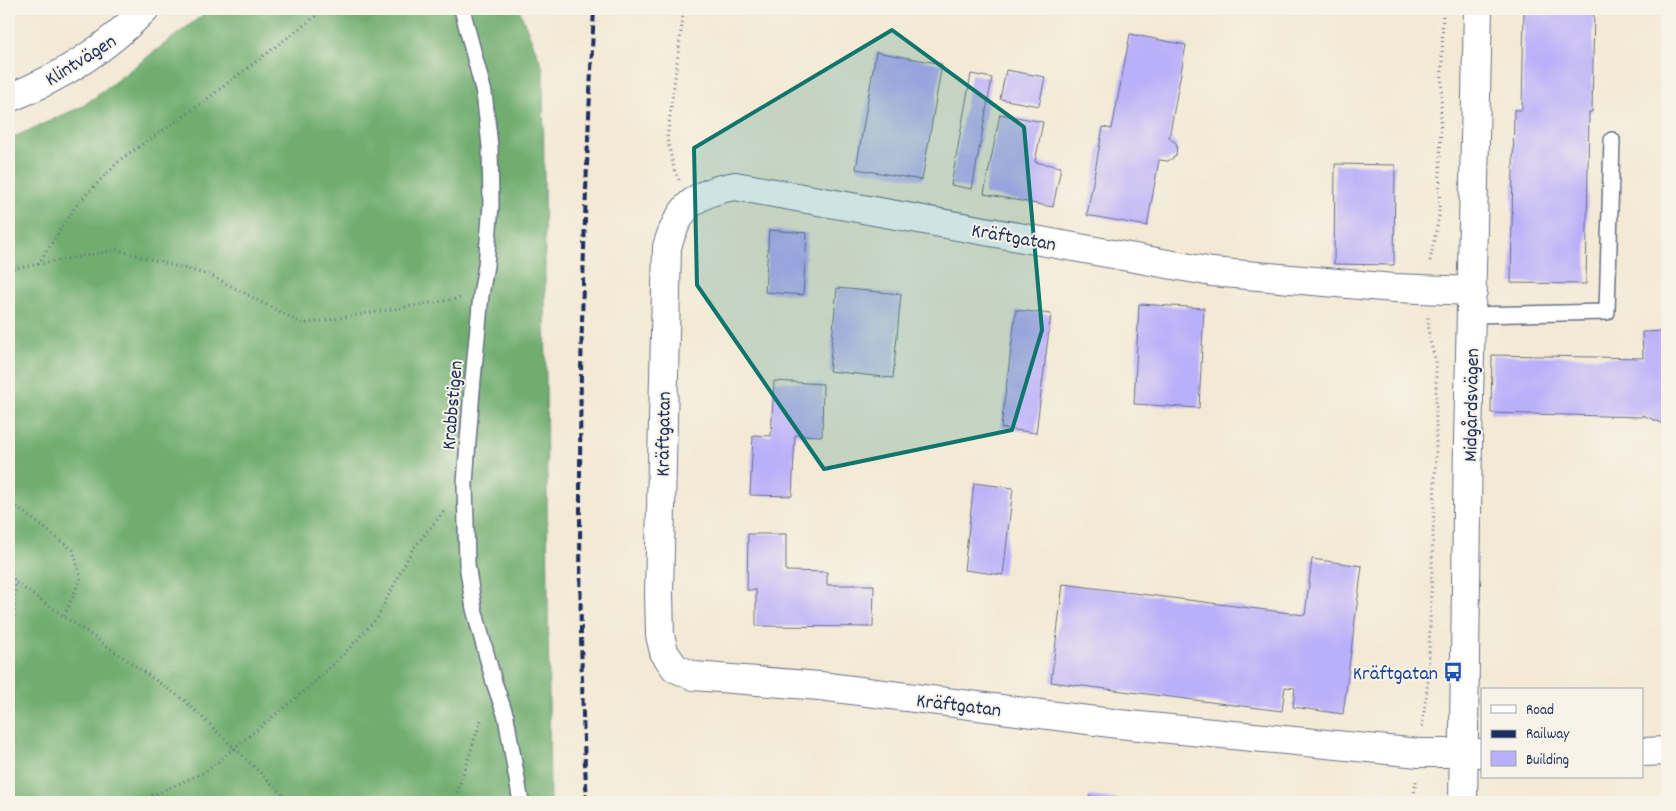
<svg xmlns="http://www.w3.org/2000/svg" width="1676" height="811" font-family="Dekko,sans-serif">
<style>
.forest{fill:#6fad6e;stroke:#456e66}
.building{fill:#baaff9}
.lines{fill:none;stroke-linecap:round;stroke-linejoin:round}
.service-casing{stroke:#677087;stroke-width:18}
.minor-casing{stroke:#677087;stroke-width:30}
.tertiary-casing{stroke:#677087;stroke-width:30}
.path{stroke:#677087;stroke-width:3;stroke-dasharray:1 4;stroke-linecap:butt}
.service{stroke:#fff;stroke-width:15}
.minor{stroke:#fff;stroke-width:28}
.tertiary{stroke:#fff;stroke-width:28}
.rail{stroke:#1b2f5e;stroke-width:4;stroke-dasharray:8 4;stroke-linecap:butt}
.marked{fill:#0f766e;fill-opacity:0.2;stroke:#0f766e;stroke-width:4;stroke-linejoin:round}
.labels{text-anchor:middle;stroke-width:4;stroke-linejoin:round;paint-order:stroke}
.street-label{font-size:20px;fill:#1b2f5e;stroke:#f7f3e8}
.transit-label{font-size:20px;fill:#164399;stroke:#f7f3e8;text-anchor:end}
</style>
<rect width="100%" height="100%" fill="#f7f3e8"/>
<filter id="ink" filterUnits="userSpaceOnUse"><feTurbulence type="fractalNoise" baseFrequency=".02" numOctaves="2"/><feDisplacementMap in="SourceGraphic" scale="10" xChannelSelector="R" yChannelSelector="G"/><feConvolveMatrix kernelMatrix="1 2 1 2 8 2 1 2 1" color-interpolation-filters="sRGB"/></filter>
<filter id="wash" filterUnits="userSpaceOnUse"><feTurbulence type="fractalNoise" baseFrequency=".0096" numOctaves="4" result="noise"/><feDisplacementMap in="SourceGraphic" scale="20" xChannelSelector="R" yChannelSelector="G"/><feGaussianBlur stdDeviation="1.12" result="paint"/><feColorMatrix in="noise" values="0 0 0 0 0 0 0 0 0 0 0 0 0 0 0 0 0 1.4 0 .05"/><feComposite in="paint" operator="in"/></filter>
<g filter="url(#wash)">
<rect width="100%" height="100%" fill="#f3e9d4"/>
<path class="forest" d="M208 9H519L543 68 550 802H9V139L83 106 200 17Z"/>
<g id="blocks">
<path class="building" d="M1524 9H1594L1592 112H1589L1586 284 1511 283 1514 110H1522Z
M1130 34 1186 45 1169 138 1177 144 1176 156 1168 161 1159 160 1147 226 1087 215 1103 127 1112 129Z
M876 52 942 64 922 180 856 169Z
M1006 70 1045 77 1039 106 1000 99Z
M971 74 992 78 972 189 951 185Z
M1000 114 1043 122 1035 162 1061 167 1053 207 984 194Z
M1335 164 1395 165 1394 265 1334 264Z
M769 230 807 233 803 295 765 292Z
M837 288 901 294 893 378 829 371Z
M1139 304 1204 308 1199 408 1134 404Z
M1016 310 1051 314 1036 433 1001 428Z
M1667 331V425L1642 415V417L1491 413 1492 355 1643 358 1642 332Z
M774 381 823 384 822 436 795 435 792 496 750 495 753 435 771 436Z
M974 483 1013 488 1003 575 964 570Z
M748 534H786V571L827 572V585H874L873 627 756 626V590H747Z
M1312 559 1362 566 1343 714 1293 707 1295 688 1285 687 1282 711 1051 682 1063 584 1305 615Z
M1089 796 1128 801V802H1089Z"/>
</g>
</g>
<g filter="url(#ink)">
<use href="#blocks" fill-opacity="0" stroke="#677087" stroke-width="1"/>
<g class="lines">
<defs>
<path id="service" d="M462 9 484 93 490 146 491 205 486 265 481 295 472 390 468 441 465 484 467 564 474 609 494 682 506 717 521 802
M1472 315 1607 312 1612 140"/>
<path id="minor" d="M1473 291 1394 288 1212 272 735 186C694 193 679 207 667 247L659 593 660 635 664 652 675 668 694 676 820 686 1119 724 1419 753H1482
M1642 752 1667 751"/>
<path id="tertiary" d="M9 98C60 78 106 49 145 9
M1463 802 1468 440 1478 9"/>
</defs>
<use href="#service" class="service-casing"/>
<use href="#minor" class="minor-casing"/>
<use href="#tertiary" class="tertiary-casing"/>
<path class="path" d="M172 15 178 9
M679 180 674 169 667 139 684 9
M1430 261 1439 216 1443 9
M38 264 78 203 121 159 190 112 325 9
M9 271 11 269 117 250 212 276 303 324 461 298
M9 501 73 550 81 578 64 616
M9 570 15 582 184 700 291 802
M1422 727 1428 682 1436 451V362L1429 337 1428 317
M10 800 24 802
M9 801 10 800 15 583
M138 802 205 772 308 688 344 654 377 618 412 550 444 511
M454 802 482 717
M1413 802 1416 781"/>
<use href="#service" class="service"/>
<use href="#minor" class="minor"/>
<use href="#tertiary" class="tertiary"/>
<path class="rail" d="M587 802C581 699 580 595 580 491 580 330 586 169 594 9"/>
</g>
</g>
<path class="marked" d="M892 30 1024 127 1042 330 1012 430 824 469 697 285 694 148Z"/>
<defs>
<symbol id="bus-bare" viewBox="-9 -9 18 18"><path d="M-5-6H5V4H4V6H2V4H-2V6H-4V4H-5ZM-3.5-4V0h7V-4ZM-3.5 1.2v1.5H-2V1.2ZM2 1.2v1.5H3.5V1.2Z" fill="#1a4fb4" stroke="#f7f3e8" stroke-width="2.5" paint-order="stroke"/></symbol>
</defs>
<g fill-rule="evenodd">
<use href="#bus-bare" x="1439" y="658" width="28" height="28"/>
</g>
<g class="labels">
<g class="street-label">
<text transform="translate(80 59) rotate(-32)" y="7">Klintvägen</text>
<text transform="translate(1014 236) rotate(10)" y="7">Kräftgatan</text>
<text transform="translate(451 405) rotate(-85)" y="7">Krabbstigen</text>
<text transform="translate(1470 405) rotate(-89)" y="7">Midgårdsvägen</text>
<text transform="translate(662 434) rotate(-89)" y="7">Kräftgatan</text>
<text transform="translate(959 704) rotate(7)" y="7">Kräftgatan</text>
</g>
<g class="transit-label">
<text x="1438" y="679">Kräftgatan</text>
</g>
</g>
<rect width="1676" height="811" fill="none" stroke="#f7f3e8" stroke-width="30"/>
<rect x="1481" y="688" width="162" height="90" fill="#f7f3e8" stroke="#9fa5b1"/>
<rect x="1491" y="705" width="25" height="8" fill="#ffffff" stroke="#9fa5b1"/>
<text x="1526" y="714" font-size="15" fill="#1b2f5e">Road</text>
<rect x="1491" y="730" width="25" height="8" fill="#1b2f5e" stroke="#9fa5b1"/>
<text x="1526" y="738" font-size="15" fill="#1b2f5e">Railway</text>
<rect x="1491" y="751" width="25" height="15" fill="#baaff9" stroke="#9fa5b1"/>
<text x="1526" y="764" font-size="15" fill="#1b2f5e">Building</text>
</svg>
